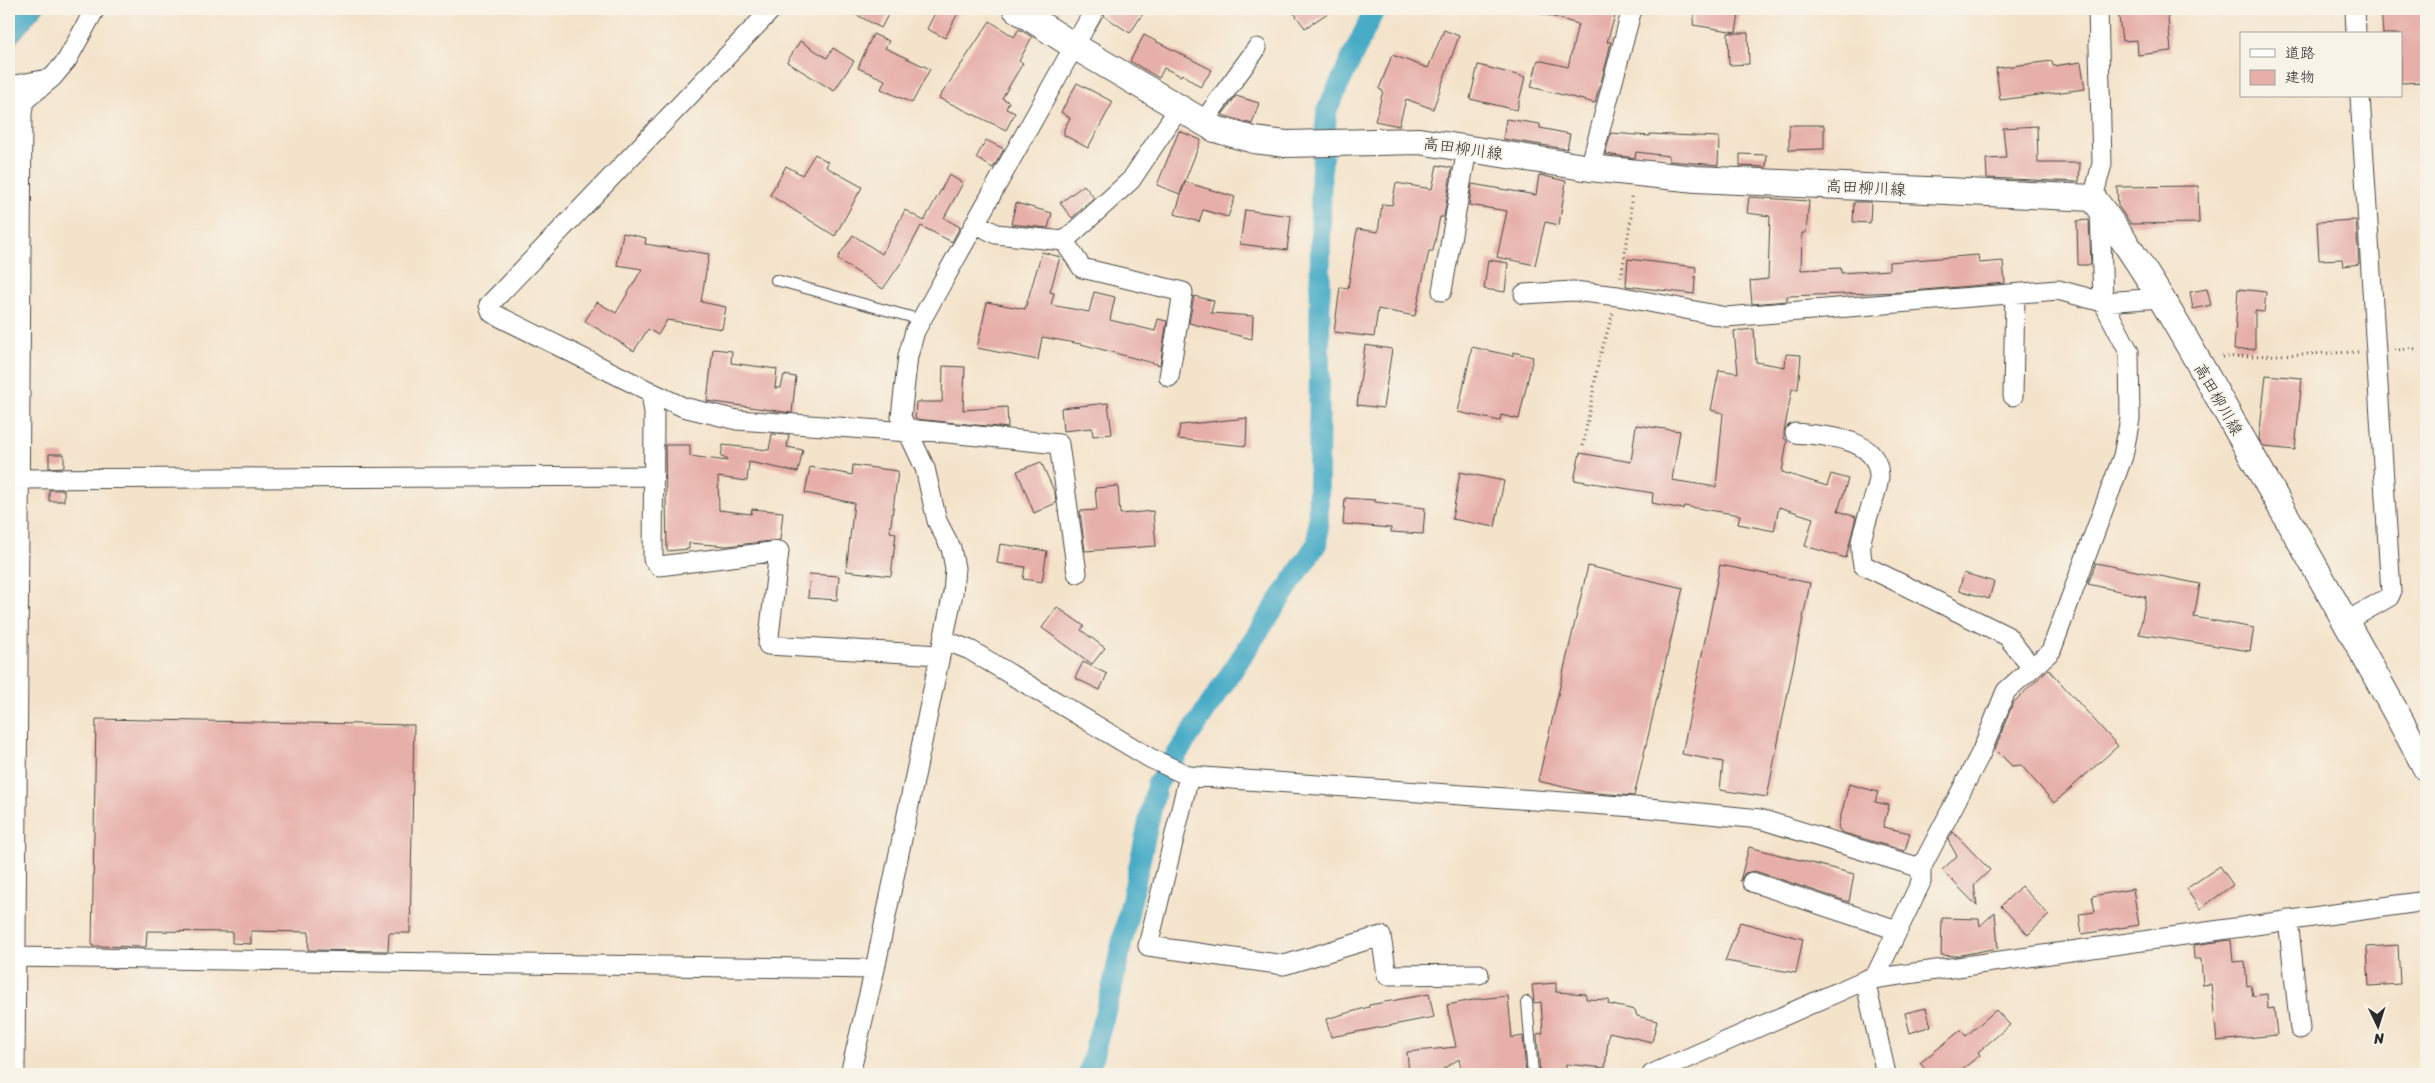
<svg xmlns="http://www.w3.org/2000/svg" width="2435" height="1083" font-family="Sriracha,'Klee One',sans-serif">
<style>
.water{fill:#46abc6;stroke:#386b78}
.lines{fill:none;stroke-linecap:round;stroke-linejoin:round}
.canal{stroke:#46abc6;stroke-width:21}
.building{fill:#e6afa9}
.lane-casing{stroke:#494743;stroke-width:12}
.street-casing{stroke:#494743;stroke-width:21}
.secondary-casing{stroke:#494743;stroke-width:28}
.path{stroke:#494743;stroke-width:3;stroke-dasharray:1 4;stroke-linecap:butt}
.lane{stroke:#fff;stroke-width:10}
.street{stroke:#fff;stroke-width:19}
.secondary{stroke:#fff;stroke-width:26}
.labels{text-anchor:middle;stroke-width:4;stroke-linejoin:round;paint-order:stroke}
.street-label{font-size:16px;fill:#2b2b2b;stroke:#f7f3e8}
</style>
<rect width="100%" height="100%" fill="#f7f3e8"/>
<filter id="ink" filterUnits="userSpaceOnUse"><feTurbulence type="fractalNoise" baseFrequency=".02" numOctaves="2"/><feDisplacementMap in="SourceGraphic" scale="10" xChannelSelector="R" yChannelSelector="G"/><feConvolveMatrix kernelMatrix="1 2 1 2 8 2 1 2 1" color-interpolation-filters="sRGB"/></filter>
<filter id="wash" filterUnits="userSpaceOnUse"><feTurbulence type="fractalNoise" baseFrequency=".0096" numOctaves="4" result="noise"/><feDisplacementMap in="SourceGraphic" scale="20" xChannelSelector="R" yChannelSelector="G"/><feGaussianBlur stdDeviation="1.12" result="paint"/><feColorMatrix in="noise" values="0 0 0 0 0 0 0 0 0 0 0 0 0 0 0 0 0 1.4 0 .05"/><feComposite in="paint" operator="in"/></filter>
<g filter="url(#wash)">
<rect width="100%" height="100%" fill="#f4e3cb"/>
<path class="water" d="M9 9H44L9 51Z"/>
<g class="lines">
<path class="canal" d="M1088 1074 1112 988 1157 784 1318 542 1321 174 1327 110 1375 9"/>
</g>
<g id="blocks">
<path class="building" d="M846 9H891L881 28Z
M937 9H960L945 38 927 29Z
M1106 9H1146L1130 33 1104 16Z
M1291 9H1334L1305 28Z
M1540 9H1617L1607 42H1611L1607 60 1595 103 1531 87 1538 60 1568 67 1578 24 1540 13Z
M1695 9H1740L1736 32 1693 25Z
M2118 9H2167L2171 51 2138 55 2137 40 2122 41Z
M2381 9H2426V82L2401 83V34H2383Z
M990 21 1014 37 1019 29 1032 37 1019 61 1023 63 1002 98 1009 102 1006 109 1015 113 1006 130 939 98Z
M1444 30 1459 36 1433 109 1406 99 1399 126 1375 121 1383 91 1379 89 1392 55 1428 68Z
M1728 33H1748L1749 64 1729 65Z
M873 34 889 41 885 48 930 69 912 103 881 89 885 80 858 68Z
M1144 35 1212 70 1200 87 1182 74 1181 76 1164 68 1159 78 1130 61Z
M800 41 827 58 833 48 854 61 834 91 787 62Z
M2052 61 2053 66 2081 62 2085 89 2000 100 1996 68Z
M1478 65 1525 77 1517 110 1470 99Z
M1077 83 1113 102 1088 148 1064 135V129L1070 118 1061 112Z
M1236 96 1259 103 1252 124 1222 115Z
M1506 119 1540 124V128L1570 134 1567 149 1503 139Z
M1789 125H1824V149L1789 150Z
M2037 126 2038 163H2080L2079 182 1987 178 1986 159 2006 158 2003 128Z
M1179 131 1201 140 1180 194 1157 185Z
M1611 133 1650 136V134L1719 137 1718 165 1669 161V156L1636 152 1635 158 1605 154Z
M986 140 1004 149 993 168 976 158Z
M815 154 828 162 826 167 862 187 835 236 770 195 786 166 802 175Z
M1740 154 1767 155 1766 167 1740 166Z
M1437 165 1452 168 1450 180 1444 217H1440L1433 251H1429L1415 316 1378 309 1374 337 1334 332 1340 287 1348 288 1357 229 1378 232 1382 204 1392 205 1396 183 1432 189Z
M949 175 963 183 944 218 960 227 952 242 921 226 903 260 883 289 837 259 853 235 882 254 905 210 924 221Z
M1539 175 1566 181 1559 225 1545 222 1535 265 1497 257 1507 211 1469 205 1472 184 1536 195Z
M1185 182 1235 197 1228 217 1203 210 1199 222 1175 214Z
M1084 185 1094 198 1072 218 1060 203Z
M2198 186 2199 223 2131 224 2118 206 2117 187Z
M1749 197 1809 201 1806 233H1802L1801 270 1841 268V273L1889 270V262L1978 255 1979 263 2003 261 2005 283 1901 292 1787 296V301L1752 304 1750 281 1768 279 1770 216 1747 213Z
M1854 202H1871L1870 223 1853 222Z
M1016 203 1052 213 1048 228 1011 224Z
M1245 210 1291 216 1287 250 1240 244Z
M2089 220 2091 265H2078L2077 221Z
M2356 220 2359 264 2343 266 2342 259 2319 260 2317 222Z
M623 233 646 238 645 244 709 254 701 302 726 307 722 329 667 320 658 335 648 329 634 351 585 321 597 302 616 313 642 269 617 265Z
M1042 252 1060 257 1050 292 1054 293 1051 305 1089 312 1094 292 1115 297 1110 320 1155 331 1158 319 1167 321 1160 365 1081 344 1042 337 1038 360 977 348 987 302 1025 309Z
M1628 259 1696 267 1694 294 1626 286Z
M1488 260 1508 263 1505 292 1484 289Z
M2207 289 2211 305 2193 309 2190 292Z
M2238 289 2266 292 2264 312 2255 311V349L2234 350Z
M1194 296 1214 301 1211 313 1253 316 1252 339 1189 323Z
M1754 329 1756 362 1785 367 1786 354 1801 355 1798 389H1792L1784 432V438L1787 441 1782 472 1827 486 1831 474 1848 479 1838 511 1856 517 1846 558 1805 546 1813 518 1779 507 1774 531 1738 524 1740 515 1684 506 1683 509 1652 503 1653 493 1574 480 1580 453 1631 462 1636 425 1680 431 1672 480 1716 487 1723 413 1711 410 1719 370 1738 373 1734 331Z
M1365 345 1392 349 1383 408 1357 405Z
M1472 347 1513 356V352L1533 357 1519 419 1501 415 1500 421 1458 412Z
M713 349 732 351 731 363 777 369 775 388H781L784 375 796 377 792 413 707 401Z
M943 366 965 367 963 410 1007 407 1008 428 915 419 916 402H942Z
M2266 375 2302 378 2295 450 2264 447 2259 439Z
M1108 403 1112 434 1093 436 1092 428 1063 431 1061 408Z
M1247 418 1246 446 1178 439 1180 425Z
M772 434 789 435 787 447 803 450 798 472 749 462 747 481 718 477 719 510 751 514 752 509 783 512 780 540 727 546 689 543V549L667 551 665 445H690V456L727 461V458L721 457 723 445 769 450Z
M49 454H64V467L49 468Z
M1041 462 1055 493 1056 503 1034 513 1017 471Z
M853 465 898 471 890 532 896 533 891 576 846 571 854 503 805 493 810 467 852 475Z
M1460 472 1504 481 1495 527 1452 519Z
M1118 486 1120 514 1153 511 1156 546 1085 551 1080 511 1097 510 1095 488Z
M49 490H64V501H49Z
M1345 498 1375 500V502L1425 508 1423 534 1391 532V528L1343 524Z
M1000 544 1047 551 1042 582 1023 579 1025 567 997 563Z
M2096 563 2200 584 2194 617 2254 628 2250 651 2139 634 2146 597 2088 584Z
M1720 565 1810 583 1767 797 1720 790 1723 762 1682 754Z
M1588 566 1683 588 1634 796 1585 792 1538 781Z
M1964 573 1994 582 1989 599 1959 590Z
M810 574 839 576 837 600 808 598Z
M1057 607 1084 626 1081 630 1105 648 1092 664 1042 628Z
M1083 662 1107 674 1100 690 1075 678Z
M2048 669 2118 746 2054 803 2021 765 2012 766 1995 749 2013 703Z
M96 719 414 725 410 933H389L388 951 308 950 309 932 251 931V944L232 943V932L147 931 146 947 92 946Z
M1849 784 1878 792 1875 802 1889 805 1883 827 1910 833 1905 851 1841 832 1838 827Z
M1953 832 1990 870 1974 885 1977 906 1942 870 1957 856 1948 840Z
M1749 847 1854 874 1849 902 1755 871 1745 873 1740 881Z
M2220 866 2233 885 2200 909 2186 889Z
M2021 886 2049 915 2028 935 2001 906Z
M2133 889 2139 925 2082 934 2079 914 2095 912 2092 896Z
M1995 912 1998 948 1955 956 1941 955 1942 918 1979 919 1980 926Z
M1740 922 1803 939 1796 973 1725 961Z
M2231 940 2233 962 2245 961 2247 986 2251 985 2253 996 2267 994 2268 1009 2274 1008 2277 1035 2217 1041 2211 984 2203 985 2201 959H2194L2193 945Z
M2398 945 2400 984 2369 986 2367 947Z
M1556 983V992L1586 994V999L1609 1000 1608 1004 1635 1010 1637 1016 1657 1021 1652 1042 1609 1032 1605 1068 1566 1064V1074H1540L1537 1034 1543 1033 1541 1002 1534 1003 1532 985Z
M1429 994 1434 1017 1331 1037 1326 1019 1369 1007V1005Z
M1508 996 1512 1038 1523 1036 1526 1074H1462L1459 1059 1435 1074H1409L1407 1052 1456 1047 1447 1005 1478 999Z
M1926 1008 1931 1026 1910 1033 1905 1013Z
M1996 1010 2010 1025 1978 1052 1980 1055 1956 1074H1929L1920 1063 1961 1030 1966 1036Z"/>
</g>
</g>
<g filter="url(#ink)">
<use href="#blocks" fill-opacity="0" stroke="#494743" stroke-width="1"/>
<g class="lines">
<defs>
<path id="lane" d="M776 280 922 320
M1527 1002 1533 1074"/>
<path id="street" d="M772 9 489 305 492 313 651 392 654 413 653 559 659 566 779 551 768 645 940 655
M2355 9 2356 34
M9 86 48 79
M1203 122 1257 48
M1590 168 1632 9
M2093 198 2102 164 2098 9
M975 223 996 234 1064 241 1131 180 1179 108
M1064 241 1082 268 1183 292 1169 377
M1442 291 1467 149
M1524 294 1573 291 1618 296 1726 317 2058 290 2103 302 2161 298
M651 392 683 407 737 420 908 432
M2013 396 2015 294
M907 429 1059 444 1077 573
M1795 433C1824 436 1878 436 1879 476 1879 488 1871 504 1868 516 1862 537 1858 543 1863 565L2007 636 2032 668
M9 479 652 476
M2347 621 2389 597 2391 593 2360 96
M944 640 970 650 1150 758 1189 776 1649 808 1760 819 1921 868
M1189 776 1148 946 1284 965 1381 936 1387 975 1479 974
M1752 882 1897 930
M2288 920 2300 1029
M9 957 875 969
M1874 979 1921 882V868L1981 753 2006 691 2051 651 2123 456 2130 419 2129 352 2103 302 2100 207
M1865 980 1886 1074
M15 1074 22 114 24 101 52 78 67 60 95 9
M850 1074 875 969 953 593 955 568 951 548 937 521 925 468 901 417 908 356 915 331 1095 9
M1652 1074 1865 980 2426 901"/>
<path id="secondary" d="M1016 9 1074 46 1215 129 1254 140 1286 144 1419 141 1590 168 1696 179 2093 198C2149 271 2192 351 2237 430 2301 542 2365 654 2426 768"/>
</defs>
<use href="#lane" class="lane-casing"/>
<use href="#street" class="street-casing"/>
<use href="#secondary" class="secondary-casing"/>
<path class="path" d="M1621 277 1631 218V194
M2394 350 2426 348
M2222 357 2358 352
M1583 446 1599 359 1613 313"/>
<use href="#lane" class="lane"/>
<use href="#street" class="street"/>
<use href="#secondary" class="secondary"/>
</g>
</g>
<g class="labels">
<g class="street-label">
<text transform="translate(1463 148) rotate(8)" y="6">高田柳川線</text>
<text transform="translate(1866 187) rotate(3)" y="6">高田柳川線</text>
<text transform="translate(2219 399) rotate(60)" y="6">高田柳川線</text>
</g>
</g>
<rect width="2435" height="1083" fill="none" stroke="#f7f3e8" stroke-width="30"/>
<rect x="2240" y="32" width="162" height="65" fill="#f7f3e8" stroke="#a5a39c"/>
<rect x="2250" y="49" width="25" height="8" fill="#ffffff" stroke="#a5a39c"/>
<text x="2285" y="58" font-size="15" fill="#2b2b2b">道路</text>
<rect x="2250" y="70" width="25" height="15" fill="#e6afa9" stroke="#a5a39c"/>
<text x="2285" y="82" font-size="15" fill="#2b2b2b">建物</text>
<g transform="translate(2378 1026) rotate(176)" stroke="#f7f3e8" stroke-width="4" paint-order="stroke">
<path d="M0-4L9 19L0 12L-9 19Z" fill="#2b2b2b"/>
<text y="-8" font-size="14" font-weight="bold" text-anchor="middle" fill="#2b2b2b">N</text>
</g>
</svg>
